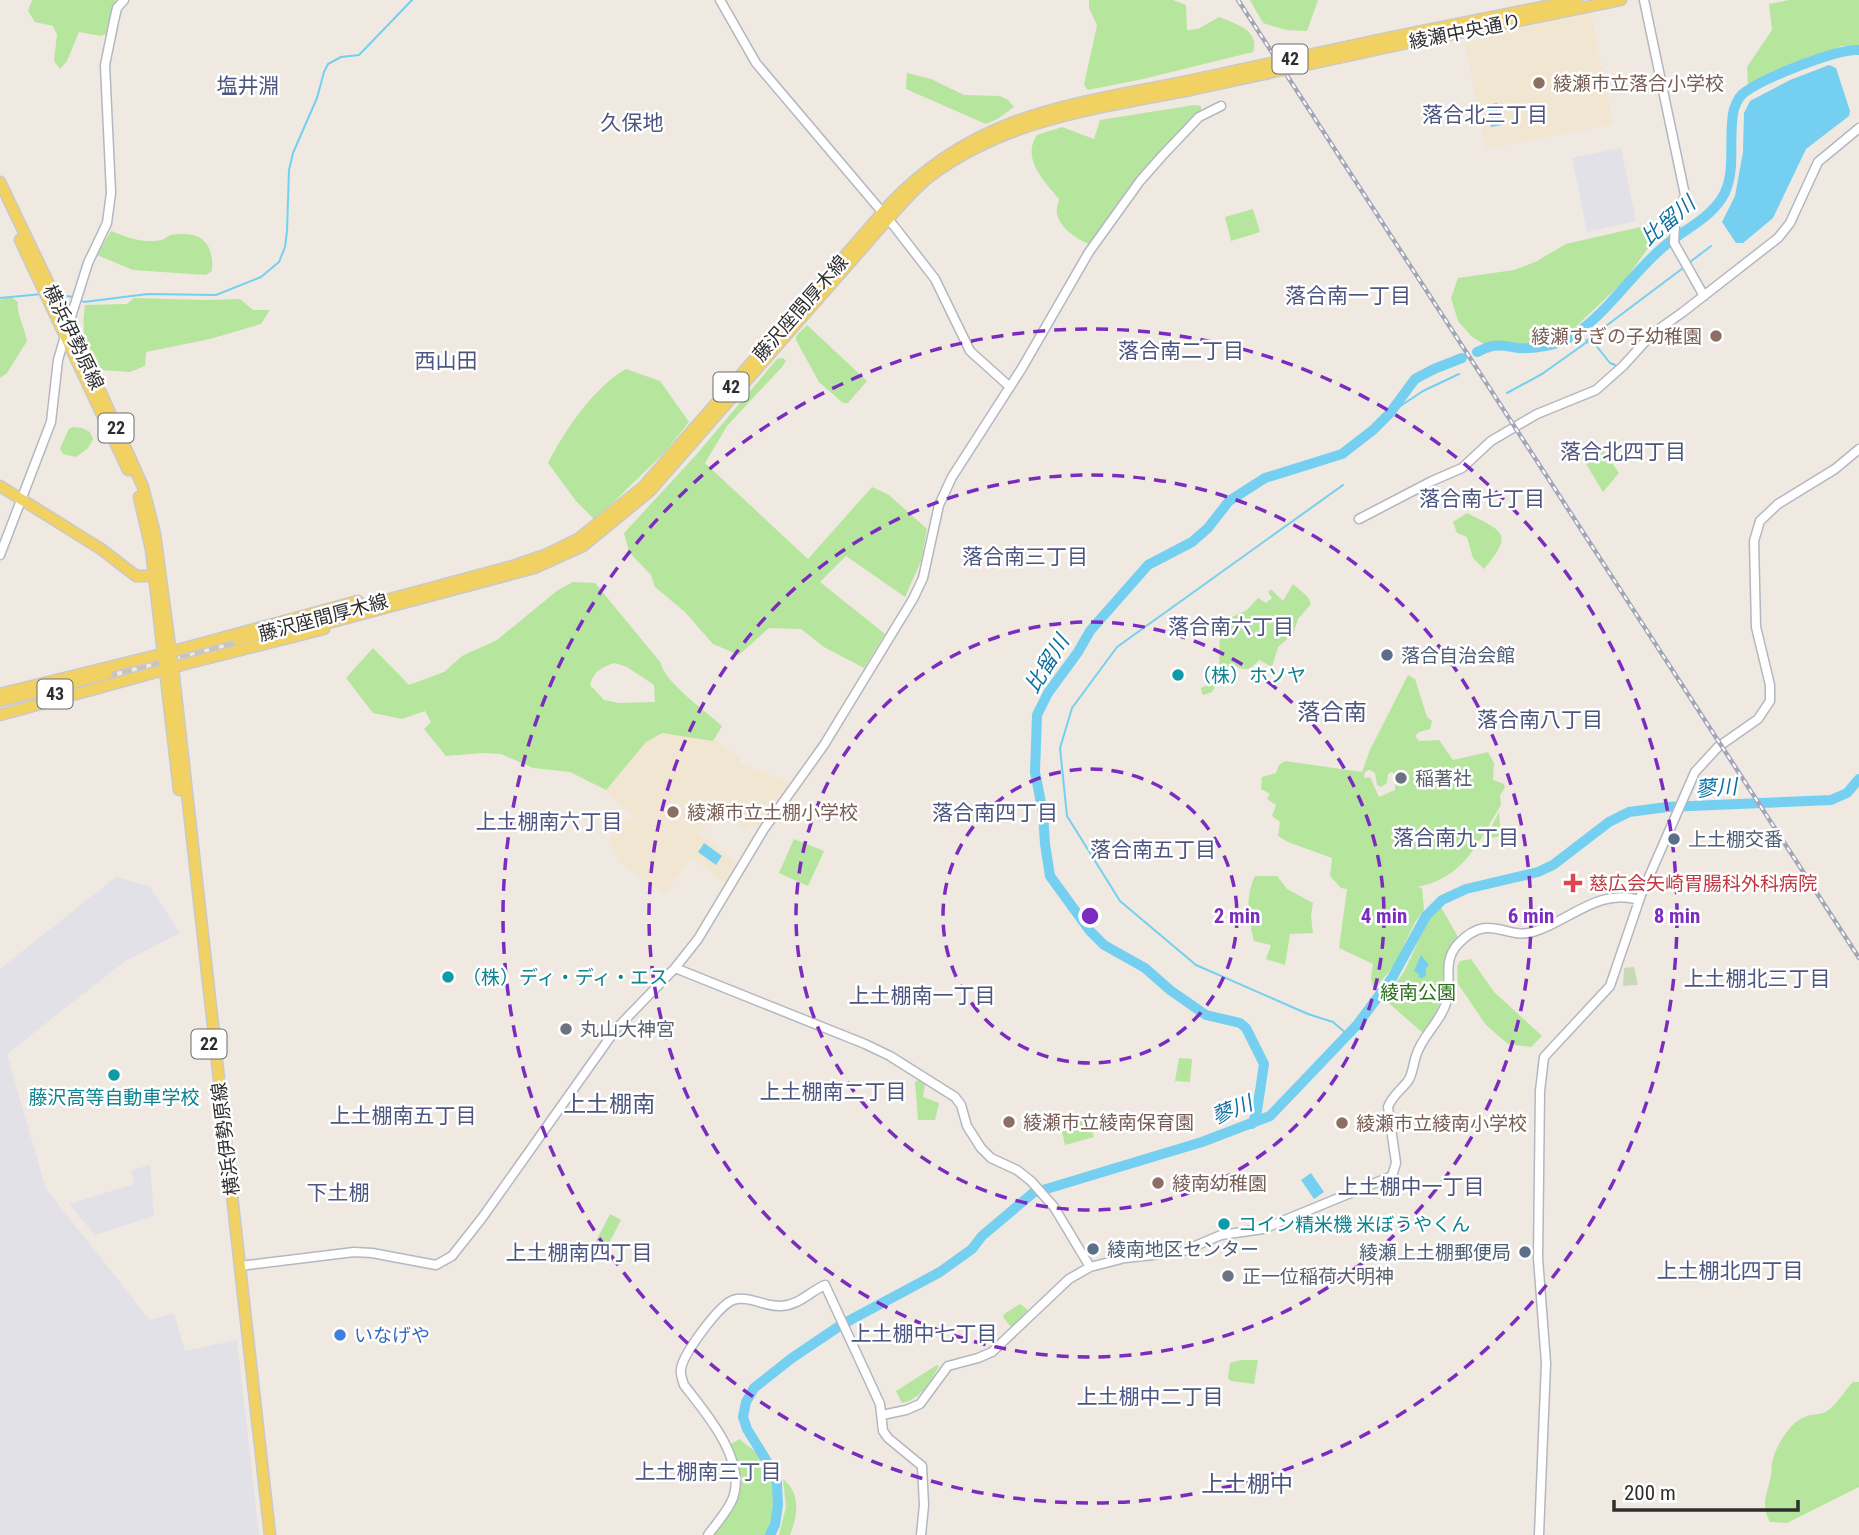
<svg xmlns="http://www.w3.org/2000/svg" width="1859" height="1535" font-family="'Roboto Condensed','Noto Sans JP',sans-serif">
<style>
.industrial{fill:#e3e1e8}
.education{fill:#f0e6d1}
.green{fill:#b6e59e;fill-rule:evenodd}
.cemetery{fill:#c8d9b8}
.water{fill:#75cff0}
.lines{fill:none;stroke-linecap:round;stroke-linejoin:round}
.stream{stroke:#75cff0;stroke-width:2}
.river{stroke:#75cff0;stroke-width:10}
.major-tunnel{stroke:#c8c4bd;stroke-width:10;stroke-dasharray:10 5;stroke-linecap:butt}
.minor-casing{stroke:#b4b7c1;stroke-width:11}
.major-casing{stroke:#c9c9c9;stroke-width:13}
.minor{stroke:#fff;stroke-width:8}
.major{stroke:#f2d163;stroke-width:10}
.rail-casing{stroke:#a3a6b8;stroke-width:4.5}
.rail{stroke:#fff;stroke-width:2;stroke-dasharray:5;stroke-linecap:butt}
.major-bridge-casing{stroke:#c9c9c9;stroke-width:13;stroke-linecap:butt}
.major-bridge{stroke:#f2d163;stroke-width:10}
.ring{fill:none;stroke:#7b2cbf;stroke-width:3.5;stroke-dasharray:12 9}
.education-dot{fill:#8d6e63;stroke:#fff;stroke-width:2.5}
.service-dot{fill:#5c6f8a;stroke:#fff;stroke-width:2.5}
.culture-dot{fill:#0f9aa8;stroke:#fff;stroke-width:2.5}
.worship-dot{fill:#6b7280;stroke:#fff;stroke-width:2.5}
.health-dot{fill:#e0444e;stroke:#fff;stroke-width:2.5}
.shop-dot{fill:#3f7fe0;stroke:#fff;stroke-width:2.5}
.labels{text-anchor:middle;stroke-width:5;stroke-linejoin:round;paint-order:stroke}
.shield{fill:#fff;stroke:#6d6d6d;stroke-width:2}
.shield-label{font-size:18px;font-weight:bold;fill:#2e2e2e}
.street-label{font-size:19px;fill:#2e2e2e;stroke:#fff}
.education-label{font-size:19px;fill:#785e54;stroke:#fff;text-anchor:start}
.service-label{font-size:19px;fill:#4e5e75;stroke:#fff;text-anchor:start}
.culture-label{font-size:19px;fill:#0d838f;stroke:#fff;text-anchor:start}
.worship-label{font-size:19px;fill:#5b616d;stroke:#fff;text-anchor:start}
.health-label{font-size:19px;fill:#be3a42;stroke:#fff;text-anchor:start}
.park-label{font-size:19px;fill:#2c6e1b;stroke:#fff}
.shop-label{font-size:19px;fill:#366cbe;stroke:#fff;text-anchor:start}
.neighbourhood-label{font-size:21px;fill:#4d5680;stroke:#fff}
.water-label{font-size:21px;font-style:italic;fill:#0d6fa3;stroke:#fff}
.quarter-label{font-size:23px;fill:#4d5680;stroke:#fff}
.centre{fill:#7b2cbf;stroke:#fff;stroke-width:3.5}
.ring-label{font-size:21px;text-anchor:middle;font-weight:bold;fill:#7b2cbf;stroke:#fff;stroke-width:5;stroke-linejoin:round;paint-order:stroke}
</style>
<rect width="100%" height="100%" fill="#efe9e1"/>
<path class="industrial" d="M1621 148 1636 221 1587 232 1572 158Z
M116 877 149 886 180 933 125 961 7 1054 46 1189 150 1320 174 1313 185 1351 237 1340 259 1535H0V969Z
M150 1165 154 1216 95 1235 69 1204 134 1184 131 1170Z"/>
<path class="education" d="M1587 13 1591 14 1613 122 1609 125 1486 149 1465 44 1511 29Z
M653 733 714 739 740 758 739 763 792 783 760 829 751 824 745 830 720 809 699 834 740 865 729 883 726 884 691 858 665 893 625 868 619 860 610 843 611 835 624 820H630L634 816 606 793V790Z"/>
<path class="green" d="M32 0H115L116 4 107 34 101 36 79 32 67 61 60 69 54 61 57 35 53 26 35 22 28 11Z
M1089 0H1173L1186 5 1187 30 1198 29 1219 17C1236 24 1260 30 1253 52L1143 79 1088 90 1084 85 1097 25 1089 8Z
M1250 0H1318L1307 31 1286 30 1263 23Z
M1789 0H1859V46H1842L1748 84 1747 67 1772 30 1769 4Z
M907 73 931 79 964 95 1000 96 1008 100 1014 107 999 118 986 124 906 89Z
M1194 105 1201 106V111L1122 197 1089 244C1078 240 1062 229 1058 217 1055 211 1058 205 1059 199 1044 181 1021 158 1037 135L1062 127 1094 139 1100 120Z
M1253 209 1260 232 1231 241 1225 217Z
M1649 225 1653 230 1651 244 1625 280 1568 334 1533 343 1485 345 1471 336 1458 321 1451 298 1458 278 1514 270 1535 262 1566 244Z
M111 231C126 237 144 244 161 240 165 239 168 236 171 235 201 230 214 242 212 271L206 275 133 270 97 255Z
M11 297 18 302C16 313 25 328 27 341L7 373 0 378V300Z
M134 298 205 300 240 299 253 310H270L261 324 210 339 146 352 145 366 130 372 100 370C85 344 81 335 85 305L127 304Z
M807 325 867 381 848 403H843L819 382 796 340V336Z
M783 358 786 361 782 367 727 426 705 463 808 559 872 487 889 495 927 529 921 561 905 597 846 556 820 582 885 634 864 668 824 647 801 629 769 628 739 655 713 644 685 612 655 587 651 575 629 552 624 533 696 455 777 359Z
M626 369 660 381 689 422 665 452 595 520 576 501 548 463C565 430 594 387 626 369Z
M73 427 82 428 90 432 93 439 88 448 76 457 63 454 60 448 69 429Z
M1595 445 1600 446 1619 473 1603 492 1580 454Z
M1467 513C1504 532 1514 533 1484 569L1473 558 1467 537 1457 533 1453 522Z
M573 582 595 583 661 663C664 682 707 712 722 726L713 741 662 733 646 742 606 790 570 772 533 768 501 754 483 753 446 756 424 729 431 722 425 711 402 719 373 713 346 678 373 648 409 685 444 672 462 656 497 640 558 590ZM615 663 627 667 654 685 655 702 619 703 604 700 590 685C593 672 603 666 615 663Z
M1293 584 1308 597 1311 604 1298 619 1293 634 1278 647 1272 667 1259 660C1250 670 1247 671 1235 666L1229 673 1224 672 1212 692 1204 695 1202 694 1201 688 1208 685 1219 668 1220 628 1226 620 1247 610 1258 598 1266 603 1272 598 1268 592 1271 589 1283 601Z
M1408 675 1415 679 1427 717 1432 721 1430 729 1419 732 1415 736 1419 741 1439 740 1453 760 1488 752 1494 763 1493 780 1504 784 1505 788 1500 795 1501 805C1478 842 1465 878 1417 887L1422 888 1424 910 1415 922 1395 964 1374 990 1371 978 1373 964 1339 948 1347 889 1341 888 1330 876 1332 858 1288 842 1278 836 1280 822 1272 816 1276 805 1267 799 1270 794 1261 789 1262 777 1276 773 1279 765 1285 761 1362 772 1370 750ZM1370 770 1375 773 1377 785 1381 787 1387 783 1388 774 1392 772 1396 777 1395 790 1379 797 1370 777 1365 778 1364 775 1366 771Z
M1499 812 1501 836 1485 839Z
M794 839 824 851 808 886 779 873Z
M1255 876H1277L1287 889 1313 903 1311 916 1313 933 1290 934 1285 965 1266 959 1271 945 1254 941C1248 918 1245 897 1255 876Z
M1441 907 1458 937C1437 963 1446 970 1441 999 1439 1012 1430 1022 1423 1033L1384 999 1404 972 1430 916Z
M1471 959 1494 992 1542 1036 1531 1047 1508 1044 1486 1025 1458 984 1457 967 1460 961Z
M1179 1058 1192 1059 1190 1082 1175 1081Z
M918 1080 925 1085 923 1097 939 1103 935 1120H918L915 1082Z
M1087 1117 1094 1137 1065 1145 1062 1132Z
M610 1214 621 1220 605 1251 593 1247Z
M1020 1304 1028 1310 1011 1327 1003 1317 1004 1314Z
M1241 1360H1258L1254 1384 1231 1381 1228 1378 1230 1363Z
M937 1365 939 1366C929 1383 922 1398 902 1403L896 1391Z
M1853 1382H1859V1487L1787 1523 1770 1522C1761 1506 1766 1496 1770 1480 1772 1474 1771 1469 1772 1463 1775 1447 1790 1421 1807 1416 1817 1413 1824 1416 1832 1407 1840 1400 1845 1390 1853 1382Z
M740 1439C748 1447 760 1453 766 1463 779 1484 774 1513 767 1535H712L737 1491 729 1445Z
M783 1479C801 1493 798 1515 790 1535H779L786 1507Z"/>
<path class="cemetery" d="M1634 967 1638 985 1623 986 1624 968Z"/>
<path class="water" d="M1829 65 1836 68 1850 111 1849 116 1806 149 1773 218 1743 243H1736L1722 222 1735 196 1743 152 1744 113 1750 101 1790 80Z
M1497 103 1502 125 1491 127 1487 105Z
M704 843 722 856 716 865 698 852Z
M1421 955 1429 965 1426 968V976L1422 978 1418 977 1419 974 1414 971Z
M1311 1173 1324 1192 1314 1199 1301 1180Z"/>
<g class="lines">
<path class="stream" d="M1690 262 1711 246
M58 295 74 297
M0 298 42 294
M79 299 84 302 148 294 216 295 261 277 279 262 285 247 287 231 289 170 293 153 317 98 324 72 328 64 341 57 359 55 412 0
M1586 341 1683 268
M1507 393 1542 374 1587 342 1594 343 1610 363 1615 365
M1390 413 1423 391 1459 374
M1343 485 1117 647 1072 708 1060 748 1067 816 1120 901 1196 965 1308 1014 1333 1022 1348 1035"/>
<path class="river" d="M1477 352C1482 350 1487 347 1492 346 1501 344 1510 347 1518 348 1537 349 1559 345 1574 335 1608 312 1631 275 1661 249 1681 231 1707 221 1722 198 1738 172 1727 137 1734 109 1736 103 1740 95 1745 92 1764 78 1838 48 1859 50
M1252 1124 1257 1111 1264 1064 1246 1028 1240 1023 1206 1015 1170 990 1145 968 1104 945 1090 931 1050 876 1045 844 1043 813 1035 772 1037 715 1048 693 1078 652 1090 631 1148 565 1192 542 1208 528 1229 501 1265 478 1342 454 1373 430 1390 413 1415 379 1434 369 1462 358
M770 1535 775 1525 778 1505 777 1483 771 1468 747 1429 743 1417 746 1402 754 1388 792 1358 841 1325 940 1272 972 1249 982 1236 1033 1193 1202 1142 1270 1116 1357 1025 1392 978 1426 916 1442 900 1466 889 1538 872 1553 865 1609 822 1629 812 1667 807 1831 800 1847 793 1859 779"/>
<path class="major-tunnel" d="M107 674 238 640"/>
<defs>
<path id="minor" d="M720 0 756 63 894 226 935 279 970 351 1010 387
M1644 0 1685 195 1675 222 1674 243 1704 296
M1359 519 1432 481 1462 468 1491 441 1537 414 1596 390 1623 366 1652 334 1683 312 1778 238 1790 223 1818 162 1859 128
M0 555 51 422 58 360 65 336 88 263 107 223 111 193 105 65 114 21 117 8 124 0
M675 968 865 1044 890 1056 955 1097 961 1105 967 1126 981 1148 991 1158 1017 1170 1031 1181 1054 1207 1090 1267
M240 1266 354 1252 372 1253 436 1265 452 1256 482 1218 616 1029 675 968 698 939 764 829 824 745 913 599 923 578 939 505 952 477 1022 368 1089 252 1140 181 1162 156 1199 117 1221 106
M882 1415 906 1410 920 1404 948 1366 978 1358 992 1352 1069 1279 1090 1267 1125 1258 1181 1252 1221 1235 1263 1229 1392 1176 1396 1163 1388 1107C1392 1096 1401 1090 1408 1081 1413 1074 1413 1064 1416 1056 1422 1035 1442 1021 1447 1000 1452 980 1442 961 1458 944 1489 911 1505 940 1533 932 1568 922 1599 887 1639 900
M708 1535C716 1524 728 1511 733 1498 747 1460 705 1412 684 1385 682 1379 680 1374 681 1369 683 1354 719 1305 733 1300 749 1295 765 1307 781 1306 800 1305 809 1292 825 1285L880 1404 883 1431 888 1438 922 1466 924 1505 921 1535
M1539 1535 1546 1363 1538 1258 1540 1091 1544 1057 1610 986 1641 895 1695 772 1718 747 1758 719 1770 701V685L1756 627 1754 541 1760 521 1778 504 1835 469 1859 449"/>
<path id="major" d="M1392 37 1577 0
M1393 46 1621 0
M0 182 102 395 143 487 155 534 174 677 270 1535
M20 240 128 470
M0 486 101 549 136 576H157
M139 497 151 549 179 790
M317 626 534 568 583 546 650 491 888 219C901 205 914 189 929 177 1005 119 1098 108 1190 90
M238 640 516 565 545 555 578 539 643 487 890 204C977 113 1071 105 1188 81
M0 694 170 652 358 601
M0 701 107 674
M0 715 189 663 324 629"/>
</defs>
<use href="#minor" class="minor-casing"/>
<use href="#major" class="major-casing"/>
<use href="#minor" class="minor"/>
<use href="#major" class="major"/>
<defs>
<path id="rail" d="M1238 0 1859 958"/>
</defs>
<use href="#rail" class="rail-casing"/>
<use href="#rail" class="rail"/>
<defs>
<path id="major-bridge" d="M1188 81 1392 37
M1190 90 1393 46"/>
</defs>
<use href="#major-bridge" class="major-bridge-casing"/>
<use href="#major-bridge" class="major-bridge"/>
</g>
<g class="ring">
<circle cx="1090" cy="916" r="147"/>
<circle cx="1090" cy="916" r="294"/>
<circle cx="1090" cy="916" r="441"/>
<circle cx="1090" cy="916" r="587"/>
</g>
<g class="education-dot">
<circle cx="1539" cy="83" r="7"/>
<circle cx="1716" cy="336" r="7"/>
<circle cx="673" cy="812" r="7"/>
<circle cx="1009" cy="1122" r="7"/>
<circle cx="1342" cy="1123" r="7"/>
<circle cx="1158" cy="1183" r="7"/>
</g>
<g class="service-dot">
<circle cx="1387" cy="655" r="7"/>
<circle cx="1674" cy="839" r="7"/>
<circle cx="1093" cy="1249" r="7"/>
<circle cx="1525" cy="1252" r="7"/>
</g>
<g class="culture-dot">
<circle cx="1178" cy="675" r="7"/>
<circle cx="448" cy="977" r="7"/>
<circle cx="114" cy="1075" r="7"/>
<circle cx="1224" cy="1224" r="7"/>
</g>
<g class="worship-dot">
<circle cx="1401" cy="778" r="7"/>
<circle cx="566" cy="1029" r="7"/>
<circle cx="1228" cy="1276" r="7"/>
</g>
<path class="health-dot" d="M1569.5 872.5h7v7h7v7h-7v7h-7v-7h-7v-7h7z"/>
<circle class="shop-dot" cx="340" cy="1335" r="7"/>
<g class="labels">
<g class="shield">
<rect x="1272.5" y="44.5" width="35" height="29" rx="5"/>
<rect x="713.5" y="372.5" width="35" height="29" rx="5"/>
<rect x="98.5" y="413.5" width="35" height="29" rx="5"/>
<rect x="37.5" y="679.5" width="35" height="29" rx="5"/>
<rect x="191.5" y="1029.5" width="35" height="29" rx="5"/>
</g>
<g class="shield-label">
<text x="1290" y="65">42</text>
<text x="731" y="393">42</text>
<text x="116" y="434">22</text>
<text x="55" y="700">43</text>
<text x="209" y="1050">22</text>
</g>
<g class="street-label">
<text transform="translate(1465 31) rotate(-11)" y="7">綾瀬中央通り</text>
<text transform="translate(800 308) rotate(-49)" y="7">藤沢座間厚木線</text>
<text transform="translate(74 337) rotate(64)" y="7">横浜伊勢原線</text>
<text transform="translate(323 617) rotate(-15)" y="7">藤沢座間厚木線</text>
<text transform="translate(225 1139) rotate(-97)" y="7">横浜伊勢原線</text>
</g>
<g class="education-label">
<text x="1553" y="90">綾瀬市立落合小学校</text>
<text x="1702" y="343" text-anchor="end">綾瀬すぎの子幼稚園</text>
<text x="687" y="819">綾瀬市立土棚小学校</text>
<text x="1023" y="1129">綾瀬市立綾南保育園</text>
<text x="1356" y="1130">綾瀬市立綾南小学校</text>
<text x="1172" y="1190">綾南幼稚園</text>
</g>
<g class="service-label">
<text x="1401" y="662">落合自治会館</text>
<text x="1688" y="846">上土棚交番</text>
<text x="1107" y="1256">綾南地区センター</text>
<text x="1511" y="1259" text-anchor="end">綾瀬上土棚郵便局</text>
</g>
<g class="culture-label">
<text x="1192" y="682">（株）ホソヤ</text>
<text x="462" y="984">（株）ディ・ディ・エス</text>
<text x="114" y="1104" text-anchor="middle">藤沢高等自動車学校</text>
<text x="1238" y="1231">コイン精米機 米ぼうやくん</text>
</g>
<g class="worship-label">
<text x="1415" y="785">稲著社</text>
<text x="580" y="1036">丸山大神宮</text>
<text x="1242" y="1283">正一位稲荷大明神</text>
</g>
<g class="health-label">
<text x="1589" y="890">慈広会矢崎胃腸科外科病院</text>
</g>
<g class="park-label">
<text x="1418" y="999">綾南公園</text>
</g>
<g class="shop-label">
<text x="354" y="1342">いなげや</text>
</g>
<g class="neighbourhood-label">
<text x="248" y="93">塩井淵</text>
<text x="1485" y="122">落合北三丁目</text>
<text x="632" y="130">久保地</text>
<text x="1348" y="303">落合南一丁目</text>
<text x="1181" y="358">落合南二丁目</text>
<text x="446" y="368">西山田</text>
<text x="1623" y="459">落合北四丁目</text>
<text x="1482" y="506">落合南七丁目</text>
<text x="1025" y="564">落合南三丁目</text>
<text x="1231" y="634">落合南六丁目</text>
<text x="1540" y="727">落合南八丁目</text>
<text x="995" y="820">落合南四丁目</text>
<text x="549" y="829">上土棚南六丁目</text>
<text x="1456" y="845">落合南九丁目</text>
<text x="1153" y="857">落合南五丁目</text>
<text x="1757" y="986">上土棚北三丁目</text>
<text x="922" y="1003">上土棚南一丁目</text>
<text x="833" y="1099">上土棚南二丁目</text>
<text x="403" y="1123">上土棚南五丁目</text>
<text x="1411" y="1194">上土棚中一丁目</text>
<text x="338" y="1200">下土棚</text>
<text x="579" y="1260">上土棚南四丁目</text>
<text x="1730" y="1278">上土棚北四丁目</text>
<text x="924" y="1341">上土棚中七丁目</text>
<text x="1150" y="1404">上土棚中二丁目</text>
<text x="708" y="1479">上土棚南三丁目</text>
</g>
<g class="water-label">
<text transform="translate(1668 221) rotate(-40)" y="7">比留川</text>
<text transform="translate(1047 664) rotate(-58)" y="7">比留川</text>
<text transform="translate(1716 788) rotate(-4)" y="7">蓼川</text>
<text transform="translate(1232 1110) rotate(-22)" y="7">蓼川</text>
</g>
<g class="quarter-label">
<text x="1332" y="720">落合南</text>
<text x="609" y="1112">上土棚南</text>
<text x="1247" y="1492">上土棚中</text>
</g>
</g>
<circle cx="1090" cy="916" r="10" class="centre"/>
<g class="ring-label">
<text x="1237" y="923">2 min</text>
<text x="1384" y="923">4 min</text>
<text x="1531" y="923">6 min</text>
<text x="1677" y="923">8 min</text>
</g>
<path d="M1614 1500v10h184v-10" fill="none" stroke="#2e2e2e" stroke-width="3.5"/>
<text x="1624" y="1500" font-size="21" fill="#2e2e2e" stroke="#ffffff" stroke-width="5" paint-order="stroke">200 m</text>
</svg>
